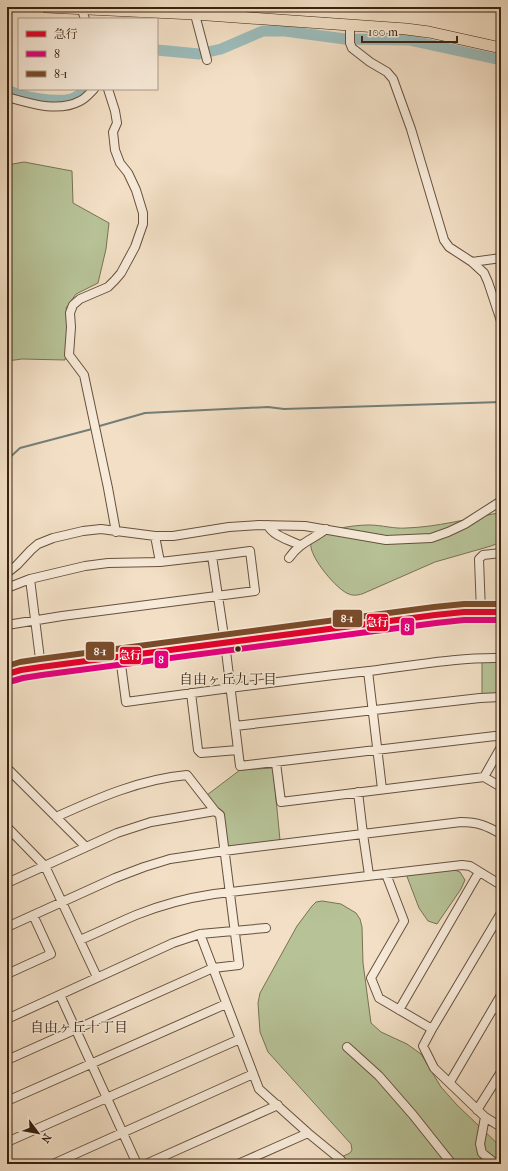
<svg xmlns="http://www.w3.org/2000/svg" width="508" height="1171" font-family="'IM FELL French Canon','Noto Serif JP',serif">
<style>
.green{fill:#b7c297;stroke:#787254}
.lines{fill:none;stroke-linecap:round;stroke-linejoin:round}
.stream{stroke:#747e77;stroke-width:2}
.river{stroke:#9cbcbb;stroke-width:11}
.minor-casing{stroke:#67513d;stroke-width:10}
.major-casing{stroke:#392210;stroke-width:12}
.minor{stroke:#f7ead9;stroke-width:8}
.major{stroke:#f2dfc5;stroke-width:11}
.bus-1-casing{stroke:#f7ead9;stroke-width:9}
.bus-2-casing{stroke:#f7ead9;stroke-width:9}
.bus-3-casing{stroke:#f7ead9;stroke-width:9}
.bus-1{stroke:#e4002b;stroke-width:6}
.bus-2{stroke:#e5007d;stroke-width:6}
.bus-3{stroke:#7a4b2a;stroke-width:6}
.bus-dot{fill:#392210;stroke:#f7ead9;stroke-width:1.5}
.labels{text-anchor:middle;stroke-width:3;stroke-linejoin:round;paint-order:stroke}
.neighbourhood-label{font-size:14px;fill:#392210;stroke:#f7ead9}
.line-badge{stroke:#f7ead9;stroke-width:1.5}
.badge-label{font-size:11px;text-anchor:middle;font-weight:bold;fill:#fff}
</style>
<rect width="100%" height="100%" fill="#f2dfc5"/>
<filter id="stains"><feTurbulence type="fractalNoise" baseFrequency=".005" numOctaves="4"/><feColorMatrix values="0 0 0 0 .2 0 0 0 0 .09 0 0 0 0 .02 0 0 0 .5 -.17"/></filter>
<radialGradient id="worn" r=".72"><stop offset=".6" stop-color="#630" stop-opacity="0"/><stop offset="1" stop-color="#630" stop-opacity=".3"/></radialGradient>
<path class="green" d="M24 162 72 171 73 203 109 223 106 249 98 283 76 294 66 308 71 332 65 360 22 359 7 361V165Z
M498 513H501V542L491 546 435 562 362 594C358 595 353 596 349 594 338 591 308 556 311 543 312 540 316 536 318 533 335 529 352 525 369 525 382 525 394 529 406 528 437 527 467 519 498 513Z
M482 661H501V694L482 695Z
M273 768 280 840 226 847 222 815 207 795 240 770Z
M449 868 460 872 465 880 461 889 437 924 428 921 419 908 406 874Z
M322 901 341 904 356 913 360 919 362 927 363 963 371 1023 381 1032 407 1044 421 1054 441 1087 457 1105 501 1147V1164H326L350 1153 352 1150 351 1144 268 1052 260 1032 258 1003 260 993 297 926 312 906 316 902Z"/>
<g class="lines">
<path class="stream" d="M96 427 145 413 268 407 284 409 501 402
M7 460 20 448 92 429"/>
<path class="river" d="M157 50 199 54 221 49 263 31H285L345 39 409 40 501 60
M7 90C23 97 54 103 71 99 77 98 82 92 87 89"/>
<defs>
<path id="minor" d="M81 7 85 19
M193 7 207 60
M350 25V43L352 48 370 62 387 72 393 79 411 129 444 240 449 247 472 262 484 273 488 282 501 321
M108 89 115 111 117 123 113 132 115 150 120 163 128 173 136 190 143 213V224L135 247 121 273 115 280 108 287 80 299 73 305 70 313 71 327 69 355 84 375 108 488 116 532
M7 97C29 103 58 113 80 101 85 99 90 93 94 89
M472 262 501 258
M268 525C271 535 291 541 300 545
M155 536 160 562
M289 558C300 542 312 540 326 529
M7 573 17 565 31 550 38 544 53 538 83 531 101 529 155 536H173L229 527 259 525 305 526 386 540 431 538 448 532 465 524 501 501
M30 579 41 667
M7 588 30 579 85 566 108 563 160 562 212 556 225 643 240 766 495 736 501 737
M481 612 479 559 483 555 501 553
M7 625 62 616 255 591 250 551 212 556
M120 657 126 702C207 691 288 680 369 671 412 666 457 657 501 658
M368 671 382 789
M7 674 21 670 41 667 435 615 464 612H501
M191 693 198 750 201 753 238 750
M235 726 480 698 501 697
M276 763 281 802 484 777 501 787
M7 768 86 847
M484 777 501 747
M358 792 363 834 369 875
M56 817C98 798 141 779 187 775L215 811
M7 827 45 866 97 977
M386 874 404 921 371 978 379 998 432 1029 423 1046 434 1068 485 1117 501 1127
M7 883 117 833 151 822 215 811 220 815 239 965 213 968 7 1060
M7 927 115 878 144 867 170 859 224 851 461 822C478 822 487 826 501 834
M200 934 259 1089 308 1133 341 1160 332 1164
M80 940C99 932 117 923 136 915 161 905 187 898 214 894L462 865 470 866 501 885
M7 974 51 954 33 915
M60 995 137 1164
M494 1007 501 1011
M399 1010 479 872
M7 1019 173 943 200 934 266 928
M432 1029 501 913
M347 1047 379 1076 413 1115 452 1164
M450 1082 501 995
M7 1101 226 1004
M477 1110 501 1072
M485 1117 480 1144 482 1153 496 1164
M7 1142 240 1039
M53 1164 253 1074
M146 1164 278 1105
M238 1164 308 1133"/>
<path id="major" d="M46 7 194 14 406 29 429 32 501 48"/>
</defs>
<use href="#minor" class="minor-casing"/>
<use href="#major" class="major-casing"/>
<use href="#minor" class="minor"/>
<use href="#major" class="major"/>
<defs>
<path id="bus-1" d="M7 674 21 670 41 667 435 615 464 612H501"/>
<path id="bus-2" d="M9 682 23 678 42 675 436 623 464 620H501"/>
<path id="bus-3" d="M7 666 20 662 40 659 434 607 464 604H501"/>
</defs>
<use href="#bus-1" class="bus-1-casing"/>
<use href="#bus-2" class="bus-2-casing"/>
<use href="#bus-3" class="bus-3-casing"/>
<use href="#bus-1" class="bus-1"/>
<use href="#bus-2" class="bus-2"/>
<use href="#bus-3" class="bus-3"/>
</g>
<circle class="bus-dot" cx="238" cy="649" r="3.5"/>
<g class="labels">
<g class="neighbourhood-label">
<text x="228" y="684">自由ヶ丘九丁目</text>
<text x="79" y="1032">自由ヶ丘十丁目</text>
</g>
</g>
<g class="line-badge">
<rect x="332" y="609" width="31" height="19" rx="4" fill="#7a4b2a"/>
<rect x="366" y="613" width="23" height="19" rx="4" fill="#e4002b"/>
<rect x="400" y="617" width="15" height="19" rx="4" fill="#e5007d"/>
<rect x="85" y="641" width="30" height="20" rx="4" fill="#7a4b2a"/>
<rect x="119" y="646" width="23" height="19" rx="4" fill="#e4002b"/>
<rect x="154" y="650" width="15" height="19" rx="4" fill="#e5007d"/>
</g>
<g class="badge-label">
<text x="347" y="622">8-1</text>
<text x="377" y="626">急行</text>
<text x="407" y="631">8</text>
<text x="100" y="655">8-1</text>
<text x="130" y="659">急行</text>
<text x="161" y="663">8</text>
</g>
<rect width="508" height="1171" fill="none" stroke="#f2dfc5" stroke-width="24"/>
<rect x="8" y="8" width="492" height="1155" fill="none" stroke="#392210" stroke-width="2"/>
<rect x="12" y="12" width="484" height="1147" fill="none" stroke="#392210"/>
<rect x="18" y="18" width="140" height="72" fill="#f7ead9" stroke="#ab9a89"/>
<rect x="26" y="31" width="20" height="6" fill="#e4002b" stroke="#ab9a89"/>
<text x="54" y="38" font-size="12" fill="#392210">急行</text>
<rect x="26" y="51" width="20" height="6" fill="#e5007d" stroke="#ab9a89"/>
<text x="54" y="58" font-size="12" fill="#392210">8</text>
<rect x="26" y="71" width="20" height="6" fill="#7a4b2a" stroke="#ab9a89"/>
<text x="54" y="78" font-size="12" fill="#392210">8-1</text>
<g transform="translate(38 1133) rotate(122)" stroke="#f7ead9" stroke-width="3" paint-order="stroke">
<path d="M0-3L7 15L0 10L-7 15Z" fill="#392210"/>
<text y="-6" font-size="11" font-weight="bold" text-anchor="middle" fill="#392210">N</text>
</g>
<path d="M362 36v6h95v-6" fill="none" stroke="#392210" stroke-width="2"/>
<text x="368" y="36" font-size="12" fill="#392210" stroke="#f7ead9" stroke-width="3" paint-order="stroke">100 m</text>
<rect width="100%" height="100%" filter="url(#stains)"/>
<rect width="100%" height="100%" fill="url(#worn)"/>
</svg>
